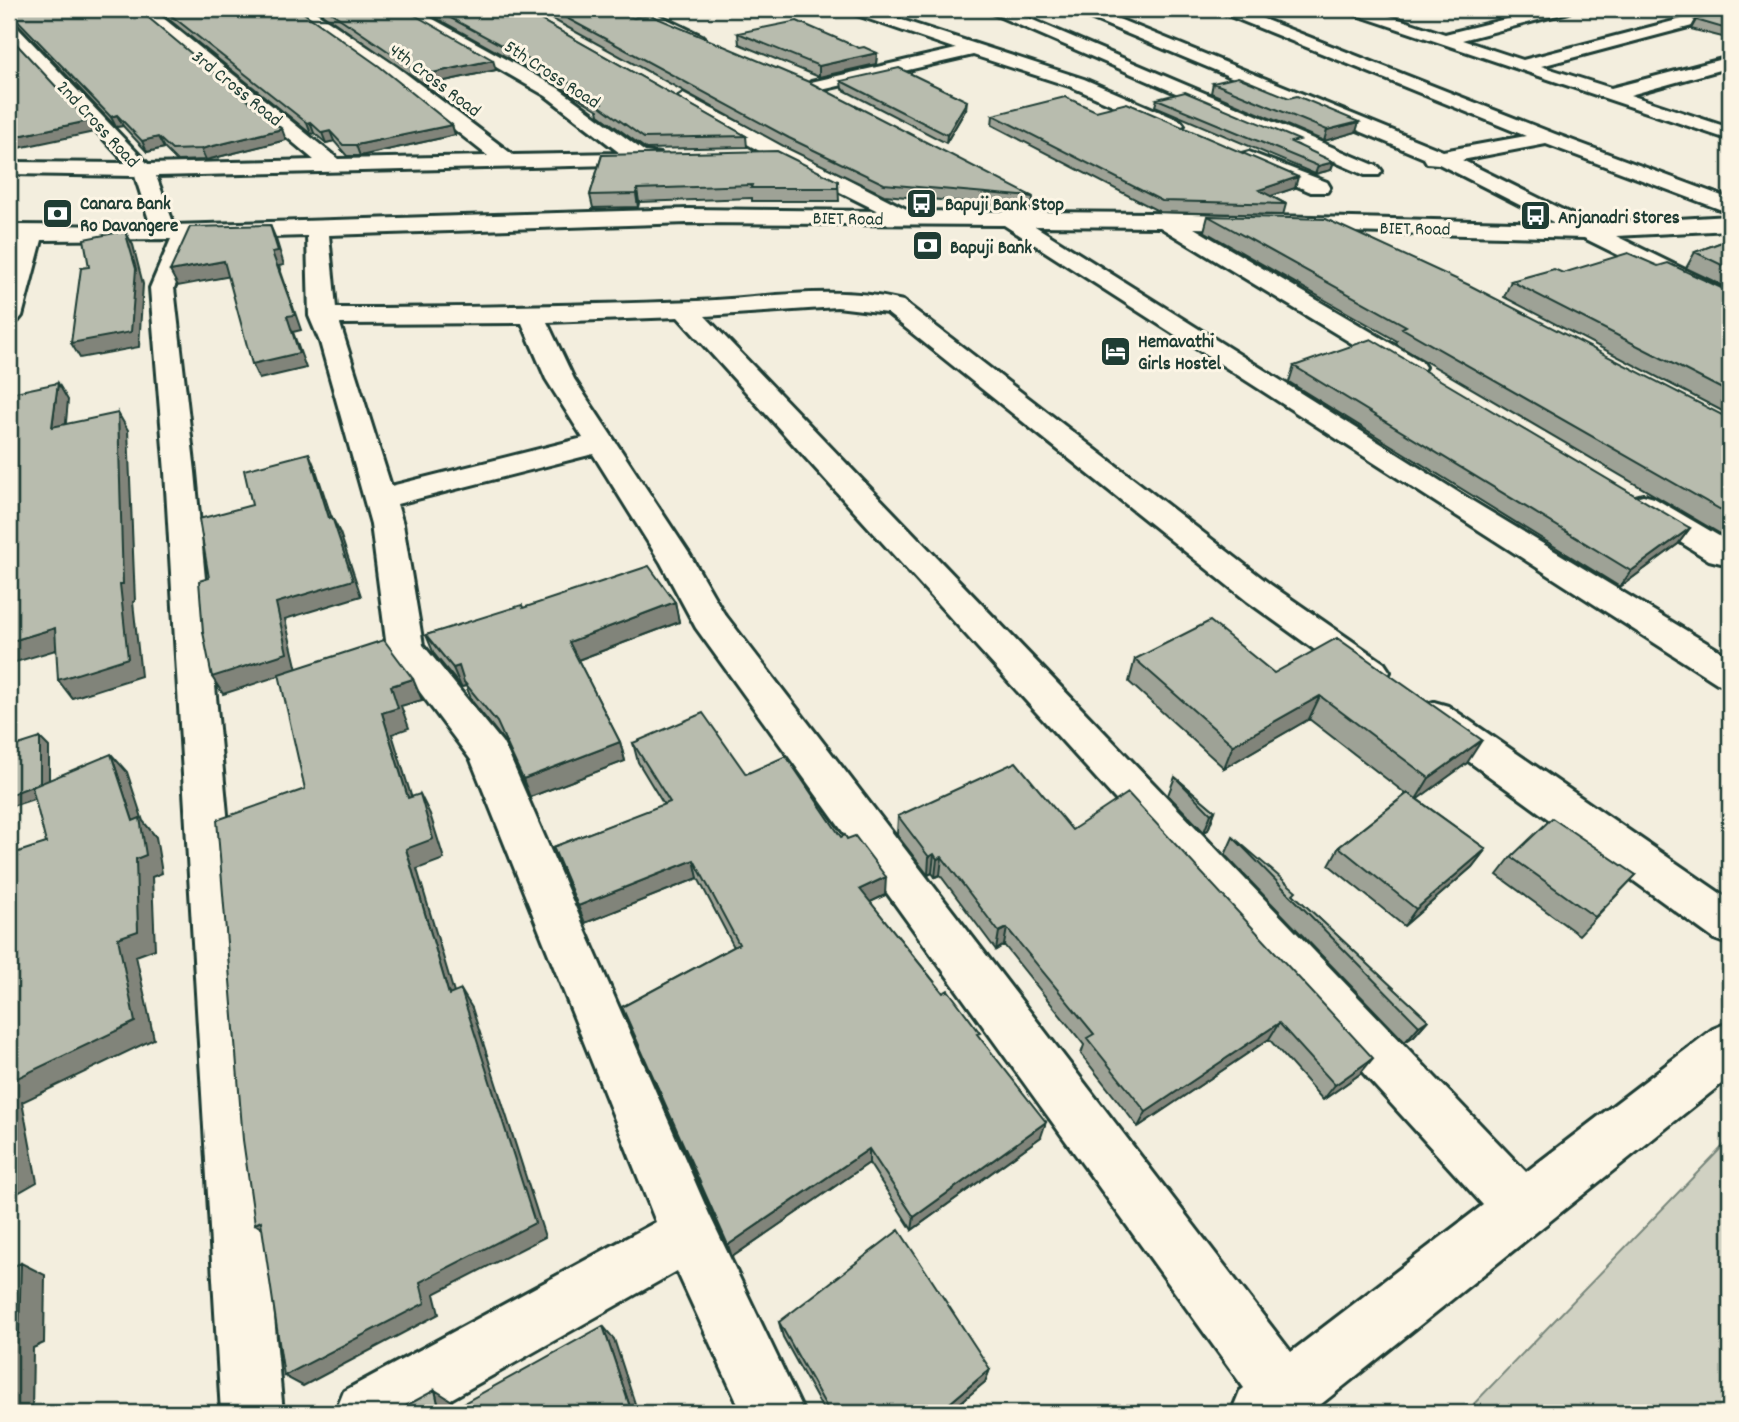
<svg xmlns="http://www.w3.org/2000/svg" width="1739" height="1422" font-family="Dekko,sans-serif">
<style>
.green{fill:#d0d1c2;stroke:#78877b;stroke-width:2}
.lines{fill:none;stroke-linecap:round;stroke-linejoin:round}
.minor-casing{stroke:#1f3d34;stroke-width:6}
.minor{fill:#fcf5e5;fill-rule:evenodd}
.wall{fill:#9ea296;stroke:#1f3d34;stroke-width:2}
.shaded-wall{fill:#81847a;stroke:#1f3d34;stroke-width:2}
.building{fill:#b8bcae;stroke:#1f3d34;stroke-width:2}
.labels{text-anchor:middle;stroke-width:6;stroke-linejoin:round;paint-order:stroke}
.far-street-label{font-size:19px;fill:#1f3d34;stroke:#fcf5e5}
.far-poi-label{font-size:19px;font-weight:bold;fill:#1f3d34;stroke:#fcf5e5;text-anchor:start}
</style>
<rect width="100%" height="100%" fill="#f3eede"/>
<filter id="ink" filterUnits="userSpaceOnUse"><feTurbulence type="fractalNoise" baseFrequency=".0143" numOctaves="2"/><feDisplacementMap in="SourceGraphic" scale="14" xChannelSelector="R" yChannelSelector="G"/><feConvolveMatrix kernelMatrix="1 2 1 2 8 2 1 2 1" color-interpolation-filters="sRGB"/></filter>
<g filter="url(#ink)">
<path class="green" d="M1730 1139V1413H1465Z"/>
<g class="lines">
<defs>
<path id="minor" d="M135 9H152L338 159 488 156 384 74 293 9H311L396 66 513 155 620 153 546 96 396 9H415L558 88 645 152 660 154 663 158 660 162 653 164 156 176 174 225 688 209 878 211 774 159 676 104 674 100 683 94 910 211 1150 213 1555 223 1439 164 1427 163 1424 158 1076 12 1073 9H1094L1443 151 1526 136 1220 12 1217 9H1238L1555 134 1730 199V213L1546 144 1462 160 1591 224 1730 216V230L1616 236 1730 292V310L1584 238 1194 228 1421 361 1425 367 1421 373 1411 375 1401 373 1160 227 1035 226 1469 499 1730 657V687L1717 683 1004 225 688 223 329 235 336 308C456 308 576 305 697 301 765 298 836 284 903 301L1271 585 1384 663 1390 672 1384 681 1371 685 1358 681 1247 601 887 313 837 307 705 316 1526 1172 1713 1029 1730 1022V1077L1310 1413H1231L1240 1391 1244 1388 696 628 661 563 593 454 397 504 403 524 423 645 502 742 508 753 709 1214 804 1413H742L677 1271 426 1413H335L344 1391 656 1222 471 760 387 648 371 524 320 342 309 316 307 236 195 239 174 288 195 472 283 1413H221L165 472 150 288 171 239 42 240 22 316 18 321 9 324V273L19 239H9V225L151 226 135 176 9 174V162L126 163 9 37V23L15 25 148 164 314 160ZM678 317 1483 1205 1291 1352 723 612 690 555 574 379 547 322ZM522 323 546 379 583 438 391 486 340 324Z
M626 9H646L704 37 702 40H690Z
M845 9H868L1084 79 1181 121 1184 125 1174 131 1167 129 1072 87 973 55 817 91 811 90 808 86 811 82 956 49 848 12Z
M986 9H1007L1379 167 1382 171 1379 175H1365L989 12Z
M1345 9H1368L1445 34 1546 9H1572L1569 12 1462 40 1523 60 1720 9H1730V16L1541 66 1611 88 1730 57V67L1630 95 1730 128V140L1348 12Z
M1249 152 1327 182 1330 187 1327 192H1311L1242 162 1239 158 1242 154Z
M1643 495 1654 498 1724 539 1730 537V560L1721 563 1709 560 1632 512 1627 505 1632 498Z
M1434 702 1448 706 1730 900V945L1714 939 1420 726 1415 716 1420 706Z"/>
</defs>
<use href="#minor" class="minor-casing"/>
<use href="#minor" class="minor"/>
</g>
<path class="wall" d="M9 9 286 140 206 160 177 161 164 148 147 152 123 126 116 127 17 23 10 21H9Z
M156 9H298L452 125 455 135 360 156H347L334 141 326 143 314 133 311 134Z
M315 9H404L496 70 426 85Z
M420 9H521L746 136 747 147 646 149 599 115 598 110 559 86Z
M534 9H610L1033 197 1032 208 884 195 789 149Z
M1730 11V39L1691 29 1696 20Z
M738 33 859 48 877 53 876 64 819 77 739 44Z
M841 81 966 109 946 143 842 89Z
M1213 83 1356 132 1324 141 1211 93Z
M1157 99 1298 145 1331 170 1315 174 1155 106Z
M1096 111 1295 188 1271 196 1286 204 1283 215 1160 212 992 125 993 115Z
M602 155 838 181 839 201H752V198L639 202 638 207 593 208 590 195Z
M1208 216 1730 419V533L1724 536 1396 344 1397 341 1204 231Z
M1730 239V289L1686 268 1695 252Z
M1658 266 1730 292V415L1504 297 1511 281 1563 273Z
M1294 366 1690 528 1678 544 1620 587 1289 382Z
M675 602 679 622 578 660 620 742 625 761 530 797 504 741 472 701 466 686 461 687 434 654 426 635 523 608Z
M1135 659 1274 673 1467 763 1417 799 1486 849 1472 867 1404 926 1329 865 1339 847 1406 794 1309 719 1224 768 1129 682Z
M633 743 746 774 841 837 885 895 870 902 979 1037 1041 1137 912 1230 869 1163 732 1257 628 1023 622 1007 734 947 698 878 585 923 553 847 664 805 638 762Z
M1175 777 1215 811 1208 830 1204 832 1168 795Z
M898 816 1072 830 1360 1074 1323 1100 1269 1039 1138 1127 1081 1054 1084 1045 1004 945 996 950 940 875 935 877 932 873 928 875 897 835Z
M1233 837 1294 895 1428 1020 1414 1036 1405 1042 1225 855Z
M1511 857 1636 875 1579 935 1497 875Z
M779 1322 990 1369 985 1382 948 1413H825L783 1337Z"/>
<path class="shaded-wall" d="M877 53 876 64 819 77V66Z
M493 60 496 70 426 85 423 75Z
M967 101 966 109 946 143 947 135Z
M117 115 123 126 116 127 111 117Z
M88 121 94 132 9 150V138Z
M310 122 314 133 311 134 307 123Z
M1359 122 1356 132 1324 141 1327 130Z
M452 125 455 135 360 156 356 145Z
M282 129 286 140 206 160 201 149Z
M330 131 334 141 326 143 322 133Z
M158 137 164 148 147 152 142 141Z
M1334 162 1331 170 1315 174 1318 166Z
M1298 177 1295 188 1256 201 1259 190Z
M637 189 639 202 638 207 636 194Z
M270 225 276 239 284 265 279 266 301 330 293 332 306 368 259 379 252 364 287 316 272 252Z
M125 231 133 245 143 284 139 347 80 358 71 343Z
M224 261 231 276 178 286 170 271Z
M58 383 68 400 64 444 52 427Z
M118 413 128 430 135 601 133 602 141 676 72 698 58 680 120 584Z
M309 453 316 470 337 534 329 518Z
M332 517 340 533 361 596 285 619 297 670 223 694 212 677 276 603Z
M1690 528 1678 544 1620 587 1631 571Z
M675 602 679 622 575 661 569 642Z
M55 628 69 646 9 664V642Z
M459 666 466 686 461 687 453 668Z
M413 679 422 700 401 706 409 728 392 734 418 818 408 798 382 713 391 686Z
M1320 696 1309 719 1224 768 1233 745Z
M40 738 49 747V794L9 807V795Z
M1482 740 1467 763 1415 801 1429 778Z
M620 742 625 761 530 797 523 779Z
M111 754 127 772 143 821 156 837 162 873 152 877 155 949 136 956 154 1039 22 1102 37 1182 9 1198V1082L118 938 136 859 133 821Z
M420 794 430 814 444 859 417 869 460 1013 449 995 406 849Z
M1215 811 1208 830 1204 832 1211 814Z
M1486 849 1472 867 1404 926 1416 909Z
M934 854 932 873 928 875 929 857Z
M942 857 940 875 935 877 937 859Z
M694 860 698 878 585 923 578 906Z
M886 877 885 895 860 907V889Z
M1007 928 1004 945 996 950 999 932Z
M461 990 472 1008 545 1237 434 1294 439 1314 303 1386 284 1376 420 1282Z
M1428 1020 1414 1036 1405 1042 1419 1026Z
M1279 1023 1269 1039 1138 1127 1146 1112Z
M1373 1058 1360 1074 1323 1100 1335 1085Z
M1046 1122 1041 1137 912 1230 914 1217Z
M869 1149V1163L732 1257 728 1245Z
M261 1221 274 1237 255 1224Z
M21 1263 45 1275 44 1343 33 1348 32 1413H9V1338Z
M603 1326 614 1339 638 1413H632Z
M990 1369 985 1382 948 1413H938Z
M435 1390 452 1401 455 1413H440Z"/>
<path class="building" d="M9 9H138L282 129 201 149 172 150 158 137 142 141 117 115 111 117 12 14 9 13Z
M163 9H298L379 66 452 125 356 145H343L330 131 322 133 310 122 307 123Z
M326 9H404L493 60 423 75Z
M434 9H521L746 136 644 138 597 104 601 103 557 75Z
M550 9H610L634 18 650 15 809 82 1033 197 884 184 789 138Z
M1730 11V30L1696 20Z
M797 21 859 48 864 47 877 53 819 66 738 33Z
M9 36 88 121 9 138Z
M899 68 967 101 947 135 841 81Z
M1238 77 1289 98 1297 96 1359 122 1327 130 1213 83Z
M1185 92 1299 140 1291 142 1334 162 1318 166 1157 99Z
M1065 97 1096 111 1127 103 1298 177 1259 190 1286 204 1162 201 993 115Z
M777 151 838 181V188H751L752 185 637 189 636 194 590 195 602 155Z
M1208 216 1326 219 1469 285 1730 419V515L1402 328 1406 326Z
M270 225 278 251 272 252 295 315 287 316 299 353 252 364 224 261 170 271 190 227Z
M125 231 136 269 131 332 71 343 81 268 89 267 84 239Z
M1730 239V269L1695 252Z
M1628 253 1658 266 1668 263 1730 292V393L1511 281 1554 269 1563 273Z
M1371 339 1690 528 1631 571 1294 366Z
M58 383 52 427 118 413 123 584H120L128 658 58 680 55 628 9 642V476L15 392Z
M309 453 329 518 332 517 353 580 276 603 287 653 212 677 203 632 199 581 209 578 199 519 252 505 244 470Z
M649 566 675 602 569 642 620 742 523 779 497 722 464 682 459 666 453 668 426 635 522 605 523 608Z
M1210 621 1274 673 1337 638 1482 740 1429 778 1320 696 1233 745 1135 659Z
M384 640 413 679 391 686 398 708 382 713 408 798 420 794 433 839 406 849 449 995 461 990 535 1223 420 1282 425 1303 284 1376 261 1221 255 1224 243 1140 217 820 305 789 279 674Z
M703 713 746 774 786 756 841 837 845 835 847 839 855 836 886 877 860 889 943 993 948 990 980 1033 977 1034 1046 1122 914 1217 869 1149 728 1245 622 1007 739 944 694 860 578 906 553 847 670 802 633 743Z
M40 738V783L9 795V748Z
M111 754 133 821 140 818 146 855 136 859 138 931 118 938 135 1022 9 1082V855L46 843 32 787Z
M1016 762 1072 830 1128 793 1373 1058 1335 1085 1279 1023 1146 1112 1087 1038 1094 1034 1007 928 999 932 942 857 937 859 934 854 929 857 898 816Z
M1175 777 1215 811 1211 814Z
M1408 793 1486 849 1416 909 1339 847Z
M1552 818 1636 875 1595 917 1511 857Z
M1233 837 1296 891 1293 894 1428 1020 1419 1026Z
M9 1142 14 1169 9 1171Z
M899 1230 990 1369 938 1413H830L779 1322Z
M21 1263 19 1333 9 1338V1268Z
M603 1326 632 1413H446Z
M435 1390 440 1413H393Z"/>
</g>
<defs>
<symbol id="bus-square" viewBox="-11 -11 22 22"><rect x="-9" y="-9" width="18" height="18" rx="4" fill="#1f3d34" stroke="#fcf5e5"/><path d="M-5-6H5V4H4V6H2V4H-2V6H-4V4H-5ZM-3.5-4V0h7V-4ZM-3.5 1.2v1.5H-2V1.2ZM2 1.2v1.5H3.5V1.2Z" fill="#fff"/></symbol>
<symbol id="bank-square" viewBox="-11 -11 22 22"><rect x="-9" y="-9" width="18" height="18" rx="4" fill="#1f3d34" stroke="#fcf5e5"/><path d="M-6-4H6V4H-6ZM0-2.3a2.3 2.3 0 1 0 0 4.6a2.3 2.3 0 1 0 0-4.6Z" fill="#fff"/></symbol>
<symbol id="hotel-square" viewBox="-11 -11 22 22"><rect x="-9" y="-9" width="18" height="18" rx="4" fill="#1f3d34" stroke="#fcf5e5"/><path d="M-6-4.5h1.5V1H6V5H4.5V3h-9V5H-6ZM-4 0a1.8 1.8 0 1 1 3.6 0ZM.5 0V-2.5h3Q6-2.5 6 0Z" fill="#fff"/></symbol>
</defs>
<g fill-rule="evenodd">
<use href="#bus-square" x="904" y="186" width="35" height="35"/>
<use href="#bank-square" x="40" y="196" width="35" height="35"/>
<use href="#bus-square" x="1518" y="198" width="35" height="35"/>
<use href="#bank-square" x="910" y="228" width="35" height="35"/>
<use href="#hotel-square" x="1098" y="334" width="35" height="35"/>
</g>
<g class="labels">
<g class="far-street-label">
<text transform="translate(553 73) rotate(33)" y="7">5th Cross Road</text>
<text transform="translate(436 79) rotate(37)" y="7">4th Cross Road</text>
<text transform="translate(238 87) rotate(39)" y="7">3rd Cross Road</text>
<text transform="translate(99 123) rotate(47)" y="7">2nd Cross Road</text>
<text transform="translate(848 217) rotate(1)" y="7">BIET Road</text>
<text transform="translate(1415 227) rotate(1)" y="7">BIET Road</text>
</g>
<g class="far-poi-label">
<text x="80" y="209">Canara Bank<tspan x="80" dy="22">Ro Davangere</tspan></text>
<text x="945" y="210">Bapuji Bank Stop</text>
<text x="1558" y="223">Anjanadri Stores</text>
<text x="950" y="253">Bapuji Bank</text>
<text x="1138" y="347">Hemavathi<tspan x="1138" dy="22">Girls Hostel</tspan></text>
</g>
</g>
<rect width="1739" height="1422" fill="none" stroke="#fcf5e5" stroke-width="35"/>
<rect x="18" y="18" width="1704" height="1387" fill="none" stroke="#1f3d34" stroke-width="2.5" filter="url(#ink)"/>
</svg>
